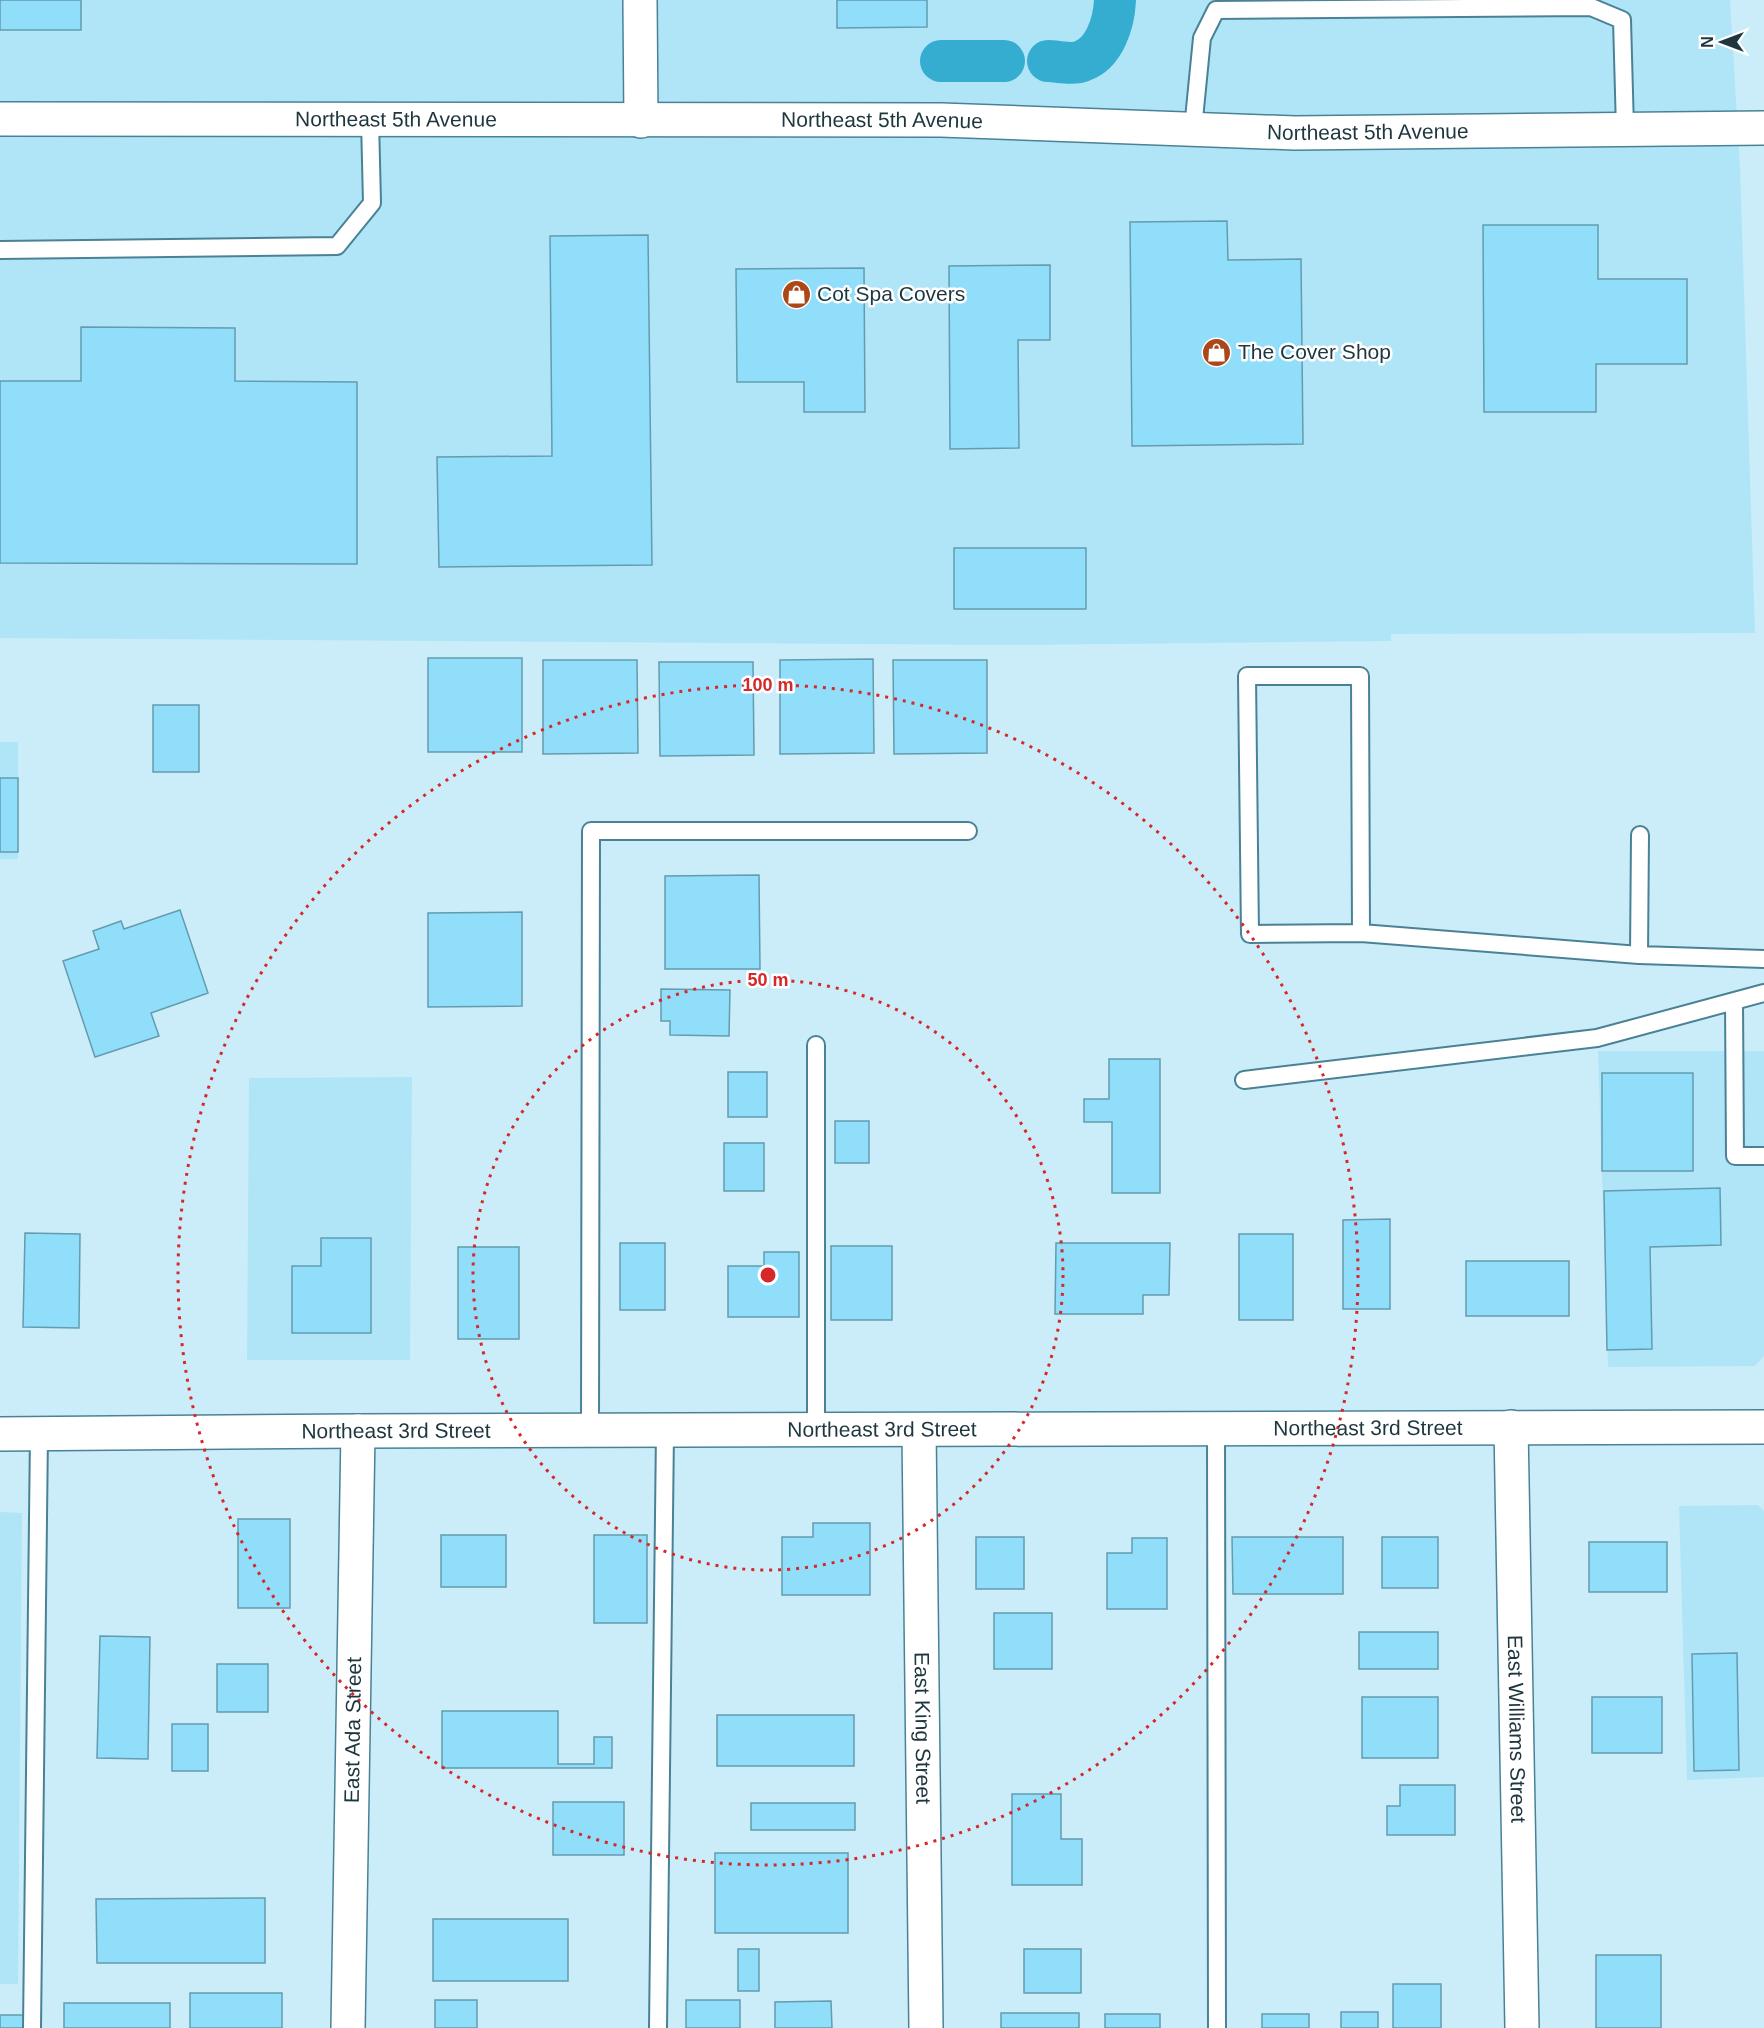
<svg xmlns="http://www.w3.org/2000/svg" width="1764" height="2028" font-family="Arial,sans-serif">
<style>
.built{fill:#b0e5f8}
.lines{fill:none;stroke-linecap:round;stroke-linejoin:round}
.canal{stroke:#34add1;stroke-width:42}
.building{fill:#90defa;stroke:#639caf;stroke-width:1.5}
.service-casing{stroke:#4a8295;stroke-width:20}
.minor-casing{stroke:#4a8295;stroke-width:36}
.service{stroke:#fff;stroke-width:16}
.minor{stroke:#fff;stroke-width:33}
.ring{fill:none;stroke:#d62828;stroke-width:3;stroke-dasharray:3 6}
.labels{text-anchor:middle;stroke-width:5;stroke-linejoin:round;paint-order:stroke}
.street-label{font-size:21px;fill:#1e363e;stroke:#fff}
.poi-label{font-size:21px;fill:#1e363e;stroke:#fff;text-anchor:start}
.centre{fill:#d62828;stroke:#fff;stroke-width:3}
.ring-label{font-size:18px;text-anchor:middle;font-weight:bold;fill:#d62828;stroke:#fff;stroke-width:5;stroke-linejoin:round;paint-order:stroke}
</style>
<rect width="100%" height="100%" fill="#cbedf9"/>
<path class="built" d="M0 0H1730L1740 167 1755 633 1391 634V641L1004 645 0 638Z
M0 742H18V859H0Z
M1598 1051H1764V1356L1755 1366 1608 1367Z
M412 1077 410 1360H247L249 1078Z
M1758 1505 1764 1511V1777L1687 1780 1679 1506Z
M0 1512 22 1513 18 1984H0Z"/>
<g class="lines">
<path class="canal" d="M941 61H1004
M1048 61C1057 61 1073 65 1082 61 1105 53 1114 22 1115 0"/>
</g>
<path class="building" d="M0 0H81V30H0Z
M837 0H927V27L837 28Z
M1227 221 1228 260 1301 259 1303 444 1132 446 1130 222Z
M1483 225H1598V279H1687V364H1596V412H1484Z
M648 235 652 565 439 567 437 457 552 456 550 236Z
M1050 265V340H1018L1019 448 950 449 949 266Z
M864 268 865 412H804V382H737L736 269Z
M81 327 235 328V381L357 382V564L0 563V381H81Z
M954 548H1086V609H954Z
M428 658H522V752H428Z
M873 659 874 753 780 754V660Z
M543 660H637L638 753 543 754Z
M893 660H987V753L894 754Z
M659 662H753L754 755 660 756Z
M153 705H199V772H153Z
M0 778H18V852H0Z
M759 875 760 969H665V876Z
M180 910 208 993 151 1013 159 1036 95 1057 63 961 99 949 93 931 121 921 124 929Z
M522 912V1006L428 1007V913Z
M661 989 730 990 729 1036 670 1035V1021H661Z
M1109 1059H1160V1193H1112V1122H1084V1099H1109Z
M728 1072H767V1117H728Z
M1602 1073H1693V1171H1602Z
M835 1121H869V1163H835Z
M724 1143H764V1191H724Z
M1720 1188 1721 1245 1650 1247 1652 1349 1607 1350 1604 1191Z
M1390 1219V1309H1343V1220Z
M25 1233 80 1234 79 1328 23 1327Z
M1239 1234H1293V1320H1239Z
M321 1238H371V1333H292V1266H321Z
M620 1243H665V1310H620Z
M1056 1243H1170L1169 1295H1143V1314H1055Z
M831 1246H892V1320H831Z
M458 1247H519V1339H458Z
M764 1252H799V1317H728V1266H764Z
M1466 1261H1569V1316H1466Z
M238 1519H290V1608H238Z
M813 1523H870V1595H782V1537H813Z
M441 1535H506V1587H441Z
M594 1535H647V1623H594Z
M976 1537H1024V1589H976Z
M1232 1537H1343V1594H1233Z
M1382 1537H1438V1588H1382Z
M1132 1538H1167V1609H1107V1553H1132Z
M1589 1542H1667V1592H1589Z
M994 1613H1052V1669H994Z
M1359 1632H1438V1669H1359Z
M100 1636 150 1637 148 1759 97 1758Z
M1737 1653 1739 1770 1694 1771 1692 1654Z
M217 1664H268V1712H217Z
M1362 1697H1438V1758H1362Z
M1592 1697H1662V1753H1592Z
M442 1711H558V1764H594V1737H612V1768H442Z
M717 1715H854V1766H717Z
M172 1724H208V1771H172Z
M1400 1785H1455V1835H1387V1806H1400Z
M1012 1794H1061V1839H1082V1885H1012Z
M553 1802H624V1855H553Z
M751 1803H855V1830H751Z
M715 1853H848V1933H715Z
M265 1898V1963H97L96 1899Z
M433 1919H568V1981H433Z
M738 1949H759V1991H738Z
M1024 1949H1081V1993H1024Z
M1596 1955H1661V2028H1596Z
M1393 1984H1441V2028H1393Z
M190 1993H282V2028H190Z
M435 2000H477V2028H435Z
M686 2000H740V2028H686Z
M831 2001 832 2028H775V2002Z
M64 2003H170V2028H64Z
M1341 2012H1378V2028H1341Z
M1001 2013H1079V2028H1001Z
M1105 2014H1160V2028H1105Z
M1262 2014H1309V2028H1262Z
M0 2015H25V2028H0Z"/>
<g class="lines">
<defs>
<path id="service" d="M1193 129 1202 38 1216 10 1591 7 1622 20 1625 129
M0 250 337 246 372 203 370 120
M1361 933 1360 676H1247L1250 934 1361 933 1639 955 1764 959
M1639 955 1640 835
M1734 1001 1735 1156H1764
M816 1045V1430
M1244 1080 1597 1038 1764 993
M1216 1429 1217 2028
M590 1432 591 831H968
M32 2028 39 1434
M658 2028 665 1431"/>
<g id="minor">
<path d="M640 0 641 121"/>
<path id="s1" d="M0 119 941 120 1295 133 1764 128"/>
<path id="s2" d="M1511 1427 1522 2028"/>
<path id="s3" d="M919 1430 926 2028"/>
<path id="s4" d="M0 1434 358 1431 1764 1427"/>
<path id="s5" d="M348 2028 358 1431"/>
</g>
</defs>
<use href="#service" class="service-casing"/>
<use href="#minor" class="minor-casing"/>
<use href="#service" class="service"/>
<use href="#minor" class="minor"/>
</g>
<g class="ring">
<circle cx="768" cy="1275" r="295"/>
<circle cx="768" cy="1275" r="590"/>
</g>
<defs>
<symbol id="shop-disc" viewBox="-11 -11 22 22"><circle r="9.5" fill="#ac4718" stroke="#fff"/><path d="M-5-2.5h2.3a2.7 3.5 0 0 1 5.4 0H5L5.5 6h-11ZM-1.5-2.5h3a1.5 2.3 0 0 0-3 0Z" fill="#fff"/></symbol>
</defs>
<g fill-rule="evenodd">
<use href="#shop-disc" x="780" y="278" width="33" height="33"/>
<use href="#shop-disc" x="1200" y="336" width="33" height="33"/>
</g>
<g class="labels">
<g class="street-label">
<text dy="7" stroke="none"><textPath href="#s1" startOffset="396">Northeast 5th Avenue</textPath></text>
<text dy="7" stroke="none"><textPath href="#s1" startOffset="882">Northeast 5th Avenue</textPath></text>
<text dy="7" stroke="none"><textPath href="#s1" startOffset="1368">Northeast 5th Avenue</textPath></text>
<text dy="7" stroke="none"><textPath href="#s4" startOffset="1368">Northeast 3rd Street</textPath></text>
<text dy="7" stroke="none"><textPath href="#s4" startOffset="882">Northeast 3rd Street</textPath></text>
<text dy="7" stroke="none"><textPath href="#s4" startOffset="396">Northeast 3rd Street</textPath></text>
<text dy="7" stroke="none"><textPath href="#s2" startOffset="302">East Williams Street</textPath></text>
<text dy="7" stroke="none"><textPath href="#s5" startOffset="298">East Ada Street</textPath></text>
<text dy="7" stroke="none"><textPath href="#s3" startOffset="298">East King Street</textPath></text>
</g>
<g class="poi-label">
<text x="817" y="301">Cot Spa Covers</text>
<text x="1238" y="359">The Cover Shop</text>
</g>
</g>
<circle cx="768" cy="1275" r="9" class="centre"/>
<g class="ring-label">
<text x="768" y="691">100 m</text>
<text x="768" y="986">50 m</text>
</g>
<g transform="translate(1722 42) rotate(270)" stroke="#ffffff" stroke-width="4.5" paint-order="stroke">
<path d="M0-4.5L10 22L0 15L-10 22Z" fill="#1e363e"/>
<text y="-9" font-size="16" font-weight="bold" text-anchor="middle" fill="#1e363e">N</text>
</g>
</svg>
